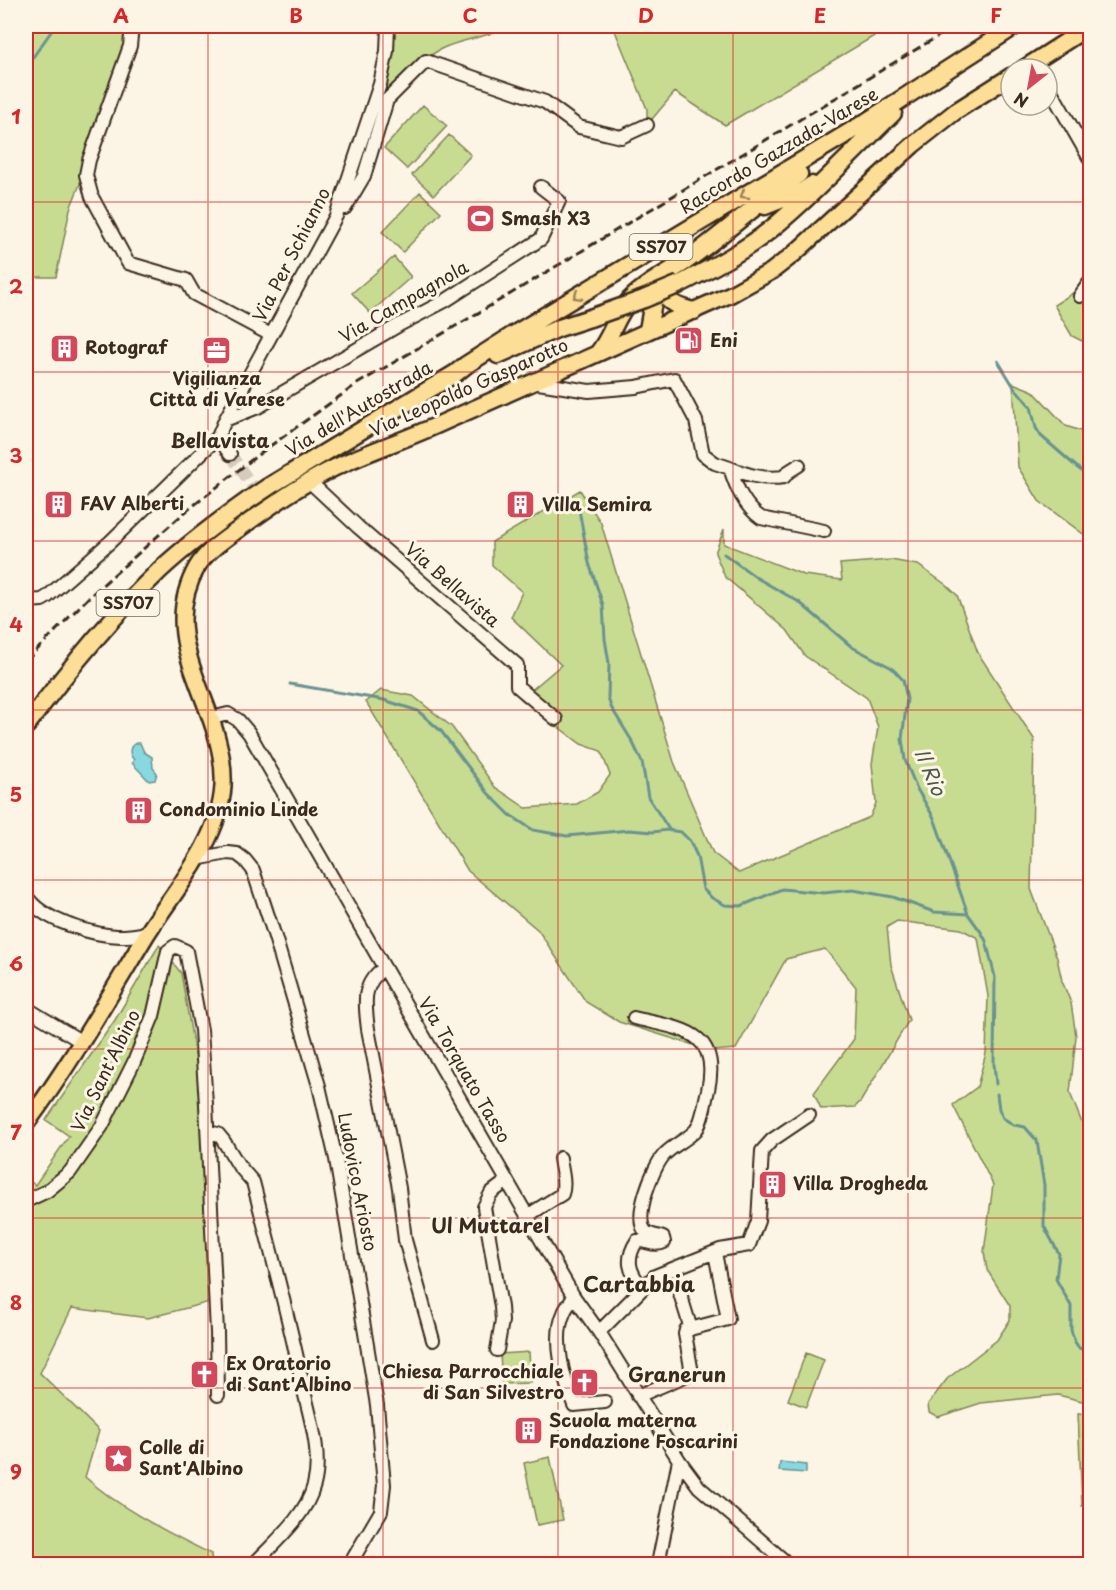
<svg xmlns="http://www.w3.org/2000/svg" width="1116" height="1590" font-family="'Playpen Sans',sans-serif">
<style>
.green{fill:#c7dc91;stroke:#818358;stroke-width:1.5}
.water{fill:#87d8e0;stroke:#699292;stroke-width:1.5}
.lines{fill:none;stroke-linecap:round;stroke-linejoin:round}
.stream{stroke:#699292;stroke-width:3}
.minor-tunnel{stroke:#d5ccbd;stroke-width:12;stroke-dasharray:12 6;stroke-linecap:butt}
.minor-casing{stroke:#3b2a1e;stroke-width:16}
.major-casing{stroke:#3b2a1e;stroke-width:20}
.highway-casing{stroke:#3b2a1e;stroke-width:21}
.minor{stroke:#fcf5e5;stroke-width:12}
.major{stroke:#fcde96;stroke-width:15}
.highway{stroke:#fcde96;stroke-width:16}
.rail{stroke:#3b2a1e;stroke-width:3;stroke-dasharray:9 4.5;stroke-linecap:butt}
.highway-bridge-casing{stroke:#3b2a1e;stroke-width:21;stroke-linecap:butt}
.highway-bridge{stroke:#fcde96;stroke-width:16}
.oneway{stroke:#9c845a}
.grid{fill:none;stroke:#d62828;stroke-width:1.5;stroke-opacity:0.55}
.labels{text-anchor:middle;stroke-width:6;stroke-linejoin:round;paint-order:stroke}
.shield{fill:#fcf5e5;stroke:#75675a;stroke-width:1.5}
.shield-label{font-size:16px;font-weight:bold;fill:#3b2a1e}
.street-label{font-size:18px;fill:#3b2a1e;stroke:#fcf5e5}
.poi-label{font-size:18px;font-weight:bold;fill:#3b2a1e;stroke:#fcf5e5;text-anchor:start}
.neighbourhood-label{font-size:20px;font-weight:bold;fill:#3b2a1e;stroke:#fcf5e5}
.water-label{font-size:20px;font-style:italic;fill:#4e564e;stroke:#fcf5e5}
.quarter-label{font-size:21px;font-weight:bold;fill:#3b2a1e;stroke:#fcf5e5}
.neatline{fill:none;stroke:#d62828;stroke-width:2}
.grid-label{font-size:20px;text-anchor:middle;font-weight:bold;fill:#d62828}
</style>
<rect width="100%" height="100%" fill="#fcf5e5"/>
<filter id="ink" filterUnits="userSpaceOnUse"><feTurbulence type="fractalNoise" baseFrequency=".0167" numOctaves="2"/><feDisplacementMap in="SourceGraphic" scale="12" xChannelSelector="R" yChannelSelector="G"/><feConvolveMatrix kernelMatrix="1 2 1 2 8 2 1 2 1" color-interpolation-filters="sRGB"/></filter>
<g filter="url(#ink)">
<path class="green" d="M26 26H123L127 67 70 209 56 277H26Z
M390 26H506C486 39 462 38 441 49 419 61 402 81 387 100Z
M613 26H891L725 125 675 92 647 125V109Z
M423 105 447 126 407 169 384 148Z
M449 135 471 155 434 195 412 175Z
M420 192 441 212 403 252 382 232Z
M394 257 411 277 370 313 352 293Z
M1090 282V345L1072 336 1054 305Z
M1013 383 1033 391 1066 426 1090 434V539L1039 501 1018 467Z
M580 490 601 523 674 762 713 853 739 873 870 817 876 803 872 764 878 727 867 698 805 656 787 630 725 577 715 553 724 529V544L804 575 842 580 840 564 891 560 918 565 945 584 957 595 978 653 1034 739 1031 889 1057 958 1062 981 1071 1003 1076 1036 1070 1093 1090 1143V1403L1058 1395 981 1403 938 1417 929 1412 928 1404 947 1379 997 1340 1010 1320V1306L987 1270 984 1252 993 1185 953 1105 977 1087 986 1053 988 996 978 938 961 929 897 921 887 927 891 965 909 1020 861 1101 855 1107 821 1109 814 1093 854 1039 856 987 825 949 786 959 736 1049 713 1051 619 1022 586 1002 538 930 468 871 366 702 381 690 413 696 452 727 495 787 526 808 577 804 598 792 610 775 601 751 581 744 521 699 561 665 511 617 522 592 492 565V542Z
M159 945 181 973 198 1072 210 1302 148 1318 72 1308 40 1373 99 1431 85 1477C122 1510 167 1532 211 1554L212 1564H26V1178L35 1185 69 1136 46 1120 115 1020Z
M529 1352 531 1383 502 1384 500 1354Z
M806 1353 824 1360 806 1407 788 1400Z
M1078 1414H1090V1506H1082Z
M550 1457 563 1520 537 1525 524 1463Z"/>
<path class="water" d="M136 743H140L144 752 152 757 153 768 157 773 155 780 149 781 132 763 134 760C129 754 128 747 136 743Z
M780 1462 806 1465V1473L779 1471Z"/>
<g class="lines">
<path class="stream" d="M26 67 55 26
M998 361 1014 387 1031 407 1036 428 1041 436 1079 469 1090 477
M575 502 579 510 589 563 603 605 605 639 609 663 608 698 611 707 632 741 642 762 648 797 670 831
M724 554 757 578 799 602 852 647 892 668 903 680 907 699 902 739 905 760 917 789 934 818 968 914 981 932 986 941 995 977 994 1064 996 1084
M290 684 384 700 418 711 441 731 488 793 510 815 533 830 567 836 629 830 653 832 667 830 681 832 690 841 697 856 703 889 712 898 725 905 741 906 782 889 824 893 853 890 893 897 934 912 968 914
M997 1094 999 1109 1003 1118 1014 1125 1025 1127 1037 1141 1044 1185V1226L1059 1254 1056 1279 1071 1306V1330L1075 1342 1079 1348 1090 1352"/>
<path class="minor-tunnel" d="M230 454 268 508
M672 1268 678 1287"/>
<defs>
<path id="minor" d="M132 26 130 46 89 160 86 175 92 197 128 263 186 280 194 294 271 335
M1047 84 1090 159
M345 208 364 176 387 100 426 61 545 102 579 127 621 137 647 125
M1080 296 1090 282
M532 382 589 391 636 387 674 379 696 421 703 454 715 463 730 468C736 487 744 506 761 518L824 531
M225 420 258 407 399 325 445 301 541 239 559 201 541 187
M230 454 218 437 225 420 336 216 380 84 387 51 388 26
M730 468C748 475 764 480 784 477L788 472 799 465
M310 482 358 527 517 665V686L556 719
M26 601 42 600 47 597 110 542 218 437
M212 718 228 714 238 720 249 733 574 1297 599 1332 679 1460 699 1487 788 1564
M196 859 228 853 237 854 245 860 253 870 275 937 319 1086 336 1159 377 1405 384 1485 381 1511 350 1564
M26 895C39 920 97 937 124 936 132 936 140 934 148 933
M384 968C361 984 365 1004 368 1029L399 1188 405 1240 433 1340
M26 1008 82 1042
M634 1018C681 1029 721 1030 708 1090 705 1101 703 1121 696 1130 687 1140 673 1145 664 1155 653 1167 632 1219 646 1232 650 1235 658 1236 663 1238L664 1242C655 1247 646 1240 637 1241 625 1259 629 1272 642 1287
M208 1132 218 1134 223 1140 239 1166 253 1182C271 1252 290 1321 304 1391 311 1421 322 1455 314 1485 306 1516 275 1542 254 1564
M26 1201 47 1191 70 1172 102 1126 134 1062 153 1016 168 951 175 946 186 951 201 1030 206 1104 217 1332 218 1395
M527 1216 562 1194C566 1183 561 1169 560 1158
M678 1287 691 1329
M574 1297C571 1302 566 1307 564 1313 552 1339 564 1380 574 1405L605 1402
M599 1332 655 1276 720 1250 749 1245 758 1221 762 1151 772 1140 809 1115
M497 1350 502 1321 501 1307 484 1207 491 1193 507 1181
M638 1396 692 1373 685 1334 686 1330 728 1319 715 1253
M658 1564 679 1460"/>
<path id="major" d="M1023 69 1090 26
M26 1124C70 1065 107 1000 145 937 173 892 220 841 223 786 227 707 153 645 197 567 207 550 227 538 243 526 275 503 310 478 347 462 379 448 412 437 444 422 539 379 635 337 731 294L772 271 795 253 913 145 956 111 1011 76"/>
<path id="highway" d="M765 206 803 191 812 185
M680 284C711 268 743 252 770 230 814 194 853 152 893 113
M661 289C667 303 680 308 694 311
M648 330 653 302 664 285
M599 352C612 336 616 315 630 300 645 284 668 273 686 261 725 233 760 201 799 174
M498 355 559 328 590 318
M268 487 456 373 466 365 513 335 866 122 1015 26
M26 726C67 671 110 618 160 570 188 544 219 521 250 499"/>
</defs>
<use href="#minor" class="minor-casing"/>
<use href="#major" class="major-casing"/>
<use href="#highway" class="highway-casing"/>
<use href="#minor" class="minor"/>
<use href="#major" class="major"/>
<use href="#highway" class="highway"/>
<path class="rail" d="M26 661 91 595 184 513 259 454 357 384 512 293 955 26"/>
<defs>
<path id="highway-bridge" d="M590 318 644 299 680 284
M250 499 268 487"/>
</defs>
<use href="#highway-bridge" class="highway-bridge-casing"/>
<use href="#highway-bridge" class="highway-bridge"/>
</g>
<defs><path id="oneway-chevron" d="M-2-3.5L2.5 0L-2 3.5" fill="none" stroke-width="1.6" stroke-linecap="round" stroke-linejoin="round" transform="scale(1.5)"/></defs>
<g class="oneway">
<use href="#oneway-chevron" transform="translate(744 195) rotate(149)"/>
<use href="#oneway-chevron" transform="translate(577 296) rotate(149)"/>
</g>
</g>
<path class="grid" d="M208 26V1564M383 26V1564M558 26V1564M733 26V1564M908 26V1564M26 202H1090M26 372H1090M26 541H1090M26 710H1090M26 880H1090M26 1049H1090M26 1218H1090M26 1388H1090"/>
<defs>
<symbol id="stadium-square" viewBox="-11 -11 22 22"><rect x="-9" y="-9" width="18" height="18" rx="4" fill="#d1495b" stroke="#fcf5e5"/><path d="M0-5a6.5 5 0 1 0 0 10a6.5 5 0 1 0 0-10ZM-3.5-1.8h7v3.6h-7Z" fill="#fff"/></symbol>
<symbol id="fuel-square" viewBox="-11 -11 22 22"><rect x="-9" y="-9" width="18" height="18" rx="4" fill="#d1495b" stroke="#fcf5e5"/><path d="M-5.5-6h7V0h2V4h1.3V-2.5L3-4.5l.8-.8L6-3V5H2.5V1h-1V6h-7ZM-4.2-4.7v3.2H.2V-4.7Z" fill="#fff"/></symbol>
<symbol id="building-square" viewBox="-11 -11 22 22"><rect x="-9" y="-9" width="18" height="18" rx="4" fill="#d1495b" stroke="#fcf5e5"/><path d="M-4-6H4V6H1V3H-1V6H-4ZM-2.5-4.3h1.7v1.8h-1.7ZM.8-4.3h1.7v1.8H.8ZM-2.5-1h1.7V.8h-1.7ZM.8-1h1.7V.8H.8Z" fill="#fff"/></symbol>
<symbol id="office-square" viewBox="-11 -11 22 22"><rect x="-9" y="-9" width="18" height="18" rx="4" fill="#d1495b" stroke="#fcf5e5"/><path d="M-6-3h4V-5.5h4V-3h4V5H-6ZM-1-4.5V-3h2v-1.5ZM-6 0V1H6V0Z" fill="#fff"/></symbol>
<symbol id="church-square" viewBox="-11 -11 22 22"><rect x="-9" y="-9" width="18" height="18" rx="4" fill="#d1495b" stroke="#fcf5e5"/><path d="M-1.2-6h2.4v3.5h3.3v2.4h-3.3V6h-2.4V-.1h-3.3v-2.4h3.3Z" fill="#fff"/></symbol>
<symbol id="sight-square" viewBox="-11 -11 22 22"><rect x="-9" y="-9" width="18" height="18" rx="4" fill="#d1495b" stroke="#fcf5e5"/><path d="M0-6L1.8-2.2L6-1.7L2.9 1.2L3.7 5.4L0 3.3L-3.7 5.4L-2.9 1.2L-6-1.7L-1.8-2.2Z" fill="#fff"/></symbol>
</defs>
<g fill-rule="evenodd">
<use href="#stadium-square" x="464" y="202" width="33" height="33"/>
<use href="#fuel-square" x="672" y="324" width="33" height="33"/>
<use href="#building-square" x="48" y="332" width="33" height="33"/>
<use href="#office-square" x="200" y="334" width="33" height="33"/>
<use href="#building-square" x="42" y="488" width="33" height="33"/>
<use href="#building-square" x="504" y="488" width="33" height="33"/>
<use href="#building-square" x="122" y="794" width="33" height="33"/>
<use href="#building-square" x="756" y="1168" width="33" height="33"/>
<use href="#church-square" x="188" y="1358" width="33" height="33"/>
<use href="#church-square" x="568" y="1366" width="33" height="33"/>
<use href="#building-square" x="512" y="1414" width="33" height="33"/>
<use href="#sight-square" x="102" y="1442" width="33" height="33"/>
</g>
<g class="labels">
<g class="shield">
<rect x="629.5" y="234" width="63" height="26" rx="4.5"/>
<rect x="96.5" y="590" width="63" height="26" rx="4.5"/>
</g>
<g class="shield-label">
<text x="661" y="253">SS707</text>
<text x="128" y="609">SS707</text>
</g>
<g class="street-label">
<text transform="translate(779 151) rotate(-31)" y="6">Raccordo Gazzada-Varese</text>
<text transform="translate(292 255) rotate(-63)" y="6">Via Per Schianno</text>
<text transform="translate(404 302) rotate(-30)" y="6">Via Campagnola</text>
<text transform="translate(469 388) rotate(-24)" y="6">Via Leopoldo Gasparotto</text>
<text transform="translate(359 409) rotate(-31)" y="6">Via dell'Autostrada</text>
<text transform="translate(452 585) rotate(41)" y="6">Via Bellavista</text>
<text transform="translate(464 1070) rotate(60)" y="6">Via Torquato Tasso</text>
<text transform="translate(106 1071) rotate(-64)" y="6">Via Sant'Albino</text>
<text transform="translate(357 1182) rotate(79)" y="6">Ludovico Ariosto</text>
</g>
<g class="poi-label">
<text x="501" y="225">Smash X3</text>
<text x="710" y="347">Eni</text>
<text x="85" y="354">Rotograf</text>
<text x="217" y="385" text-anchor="middle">Vigilianza<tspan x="217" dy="21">Città di Varese</tspan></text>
<text x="80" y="510">FAV Alberti</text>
<text x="542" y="511">Villa Semira</text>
<text x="159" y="816">Condominio Linde</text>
<text x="793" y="1190">Villa Drogheda</text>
<text x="226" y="1370">Ex Oratorio<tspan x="226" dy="21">di Sant'Albino</tspan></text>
<text x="564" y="1378" text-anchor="end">Chiesa Parrocchiale<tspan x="564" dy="21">di San Silvestro</tspan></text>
<text x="549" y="1427">Scuola materna<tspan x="549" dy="21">Fondazione Foscarini</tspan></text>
<text x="139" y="1454">Colle di<tspan x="139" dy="21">Sant'Albino</tspan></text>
</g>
<g class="neighbourhood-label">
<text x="220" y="448">Bellavista</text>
<text x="490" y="1233">Ul Muttarel</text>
<text x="677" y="1382">Granerun</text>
</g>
<g class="water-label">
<text transform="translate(930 772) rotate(67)" y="7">Il Rio</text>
</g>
<g class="quarter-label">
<text x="639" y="1292">Cartabbia</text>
</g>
</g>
<rect width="1116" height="1590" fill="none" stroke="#fcf5e5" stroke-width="66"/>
<g transform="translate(1029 87) rotate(211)"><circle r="28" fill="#fcf5e5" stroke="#afa495" stroke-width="1.5"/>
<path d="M0-4.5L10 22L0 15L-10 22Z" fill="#d1495b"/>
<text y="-9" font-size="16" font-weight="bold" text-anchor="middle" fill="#3b2a1e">N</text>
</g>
<rect x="33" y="33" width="1050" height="1524" class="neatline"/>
<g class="grid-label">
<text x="121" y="23">A</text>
<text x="296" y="23">B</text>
<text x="470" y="23">C</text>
<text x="646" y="23">D</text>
<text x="820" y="23">E</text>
<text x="996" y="23">F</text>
<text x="16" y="124">1</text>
<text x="16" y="294">2</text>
<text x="16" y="463">3</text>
<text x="16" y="632">4</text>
<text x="16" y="802">5</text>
<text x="16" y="971">6</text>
<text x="16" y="1140">7</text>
<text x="16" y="1310">8</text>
<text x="16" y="1479">9</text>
</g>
</svg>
